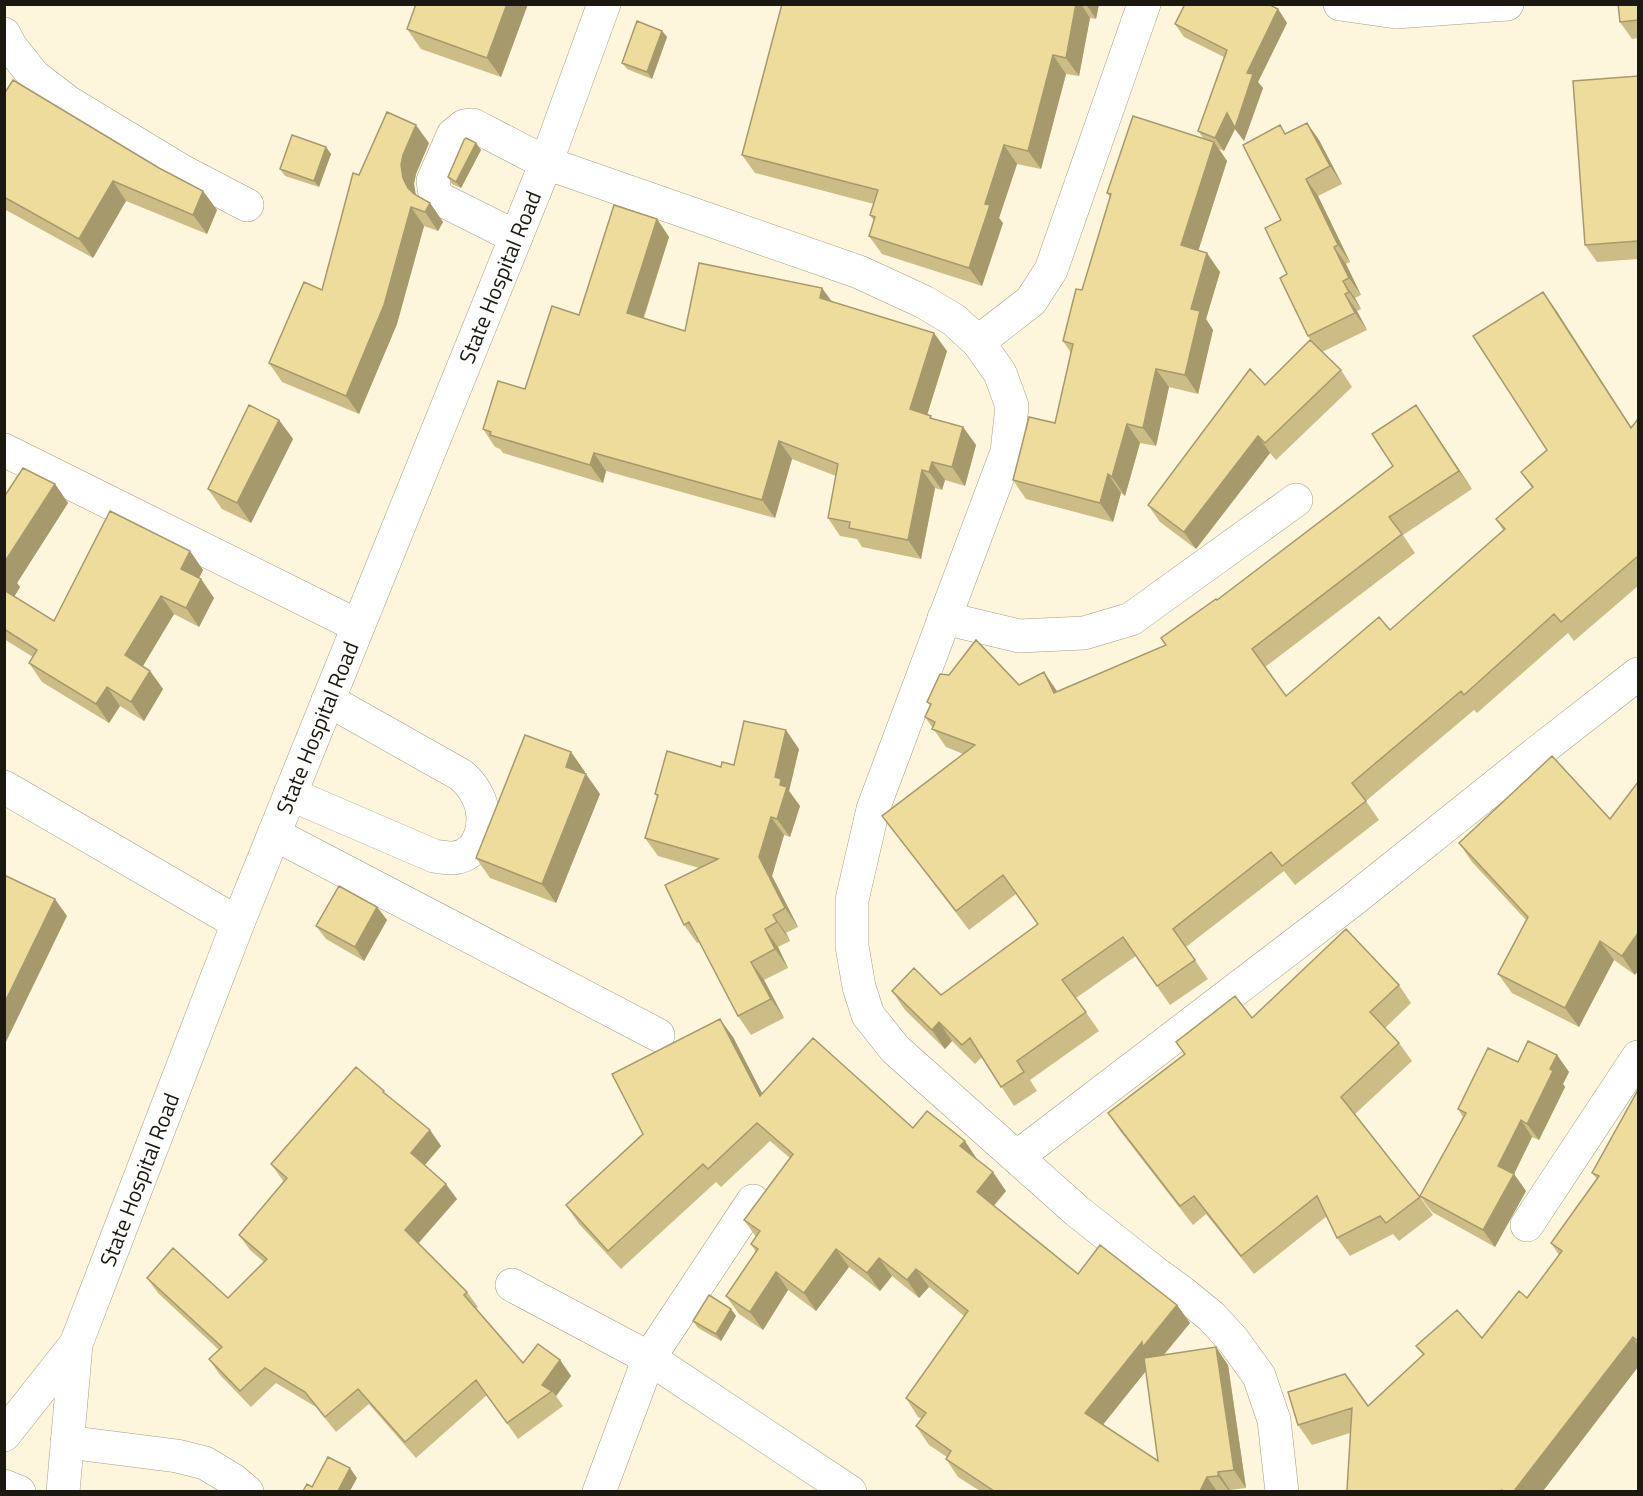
<svg xmlns="http://www.w3.org/2000/svg" width="1643" height="1496" font-family="'Titillium Web',sans-serif">
<style>
.lines{fill:none;stroke-linecap:round;stroke-linejoin:round}
.minor-casing{stroke:#a49e86;stroke-width:34}
.minor{stroke:#fff;stroke-width:33}
.wall{fill:#ccbd86;fill-rule:evenodd}
.shaded-wall{fill:#a69a6d}
.building{fill:#eddc9c;stroke:#a69a6d;stroke-width:1.5}
.labels{text-anchor:middle;stroke-width:4.5;stroke-linejoin:round;paint-order:stroke}
.street-label{font-size:22px;fill:#1b180f;stroke:#fdf6dc}
</style>
<rect width="100%" height="100%" fill="#fdf6dc"/>
<g class="lines">
<defs>
<g id="minor">
<path d="M1340 4 1396 12 1507 4"/>
<path d="M4 34 11 47 34 76 68 102 182 171 247 205"/>
<path d="M516 237 440 199 435 194 433 181 453 135 464 126 473 125 546 163 859 272 924 302 954 320 978 342 1000 373 1012 406 1007 452 873 809 852 900V946L859 987 868 1015 895 1049 1077 1211 1154 1272 1184 1294 1212 1317 1233 1340 1259 1376 1274 1420 1282 1492"/>
<path d="M978 342 1031 301 1051 270 1144 4"/>
<path d="M4 450 358 626"/>
<path d="M944 618 1019 636 1084 633 1131 619 1296 500"/>
<path d="M4 787 238 923"/>
<path d="M290 794 434 856C440 857 447 858 453 858 482 856 489 819 478 797 474 788 468 781 461 775L328 700"/>
<path d="M274 834 658 1035"/>
<path d="M1017 1157 1349 903 1538 752 1638 674"/>
<path d="M1527 1225 1638 1057"/>
<path d="M512 1285 649 1358 850 1492"/>
<path id="s1" d="M4 1435 76 1344 238 923 546 163 604 4"/>
<path d="M67 1442 177 1456 205 1463 233 1480 247 1492"/>
<path d="M4 1486 19 1492"/>
<path d="M63 1492 76 1344"/>
<path d="M599 1492 649 1358 753 1201"/>
</g>
</defs>
<use href="#minor" class="minor-casing"/>
<use href="#minor" class="minor"/>
</g>
<path class="wall" d="M416 4H528L501 77 421 49 407 29Z
M782 4H1099L1096 19 1090 18 1079 76 1066 74 1041 169 1017 164 999 218 1003 223 982 286 882 254 869 236 874 221 870 215 874 204 755 173 742 155Z
M1638 4V38L1632 39 1620 22Z
M1278 9 1287 23 1258 82 1263 88 1244 141 1235 129 1224 151 1219 149 1227 161 1198 251 1220 272 1206 319 1213 330 1198 394 1169 387 1156 446 1140 443 1125 496 1121 493 1113 522 1026 499 1013 480 1055 423 1071 353 1063 341 1082 290 1110 197 1107 193 1204 139 1198 131 1224 57 1184 37 1175 24Z
M662 31 667 37 652 79 627 69 622 63Z
M1638 76V259L1597 262 1585 245Z
M4 94 159 168 203 191 217 210 207 234 126 201 93 258 4 209Z
M1307 123 1319 140 1342 184 1318 196 1350 262 1346 264 1361 295 1355 298 1361 309 1357 311 1367 330 1322 352 1341 370 1352 387 1276 460 1270 453 1196 549 1160 522 1148 505 1265 385 1311 341 1308 336 1287 274 1281 220 1286 133Z
M429 143 416 174 414 184 416 195 430 203 443 222 438 231 424 226 397 324 359 414 282 382 269 363 322 290 359 175Z
M476 143 481 150 461 188 452 184 448 177Z
M326 147 331 154 319 187 285 176 280 169Z
M657 219 669 237 644 318 685 331 822 288 832 302 947 351 927 415 933 419 963 427 976 445 965 486 945 480 942 490 935 488 921 559 862 547 857 539 840 536 828 518 836 476 792 459 775 518 606 471 603 483 503 453 500 449 495 447 483 429 525 389 579 315Z
M1543 292 1632 428 1638 419V586L1574 641 1568 633 1477 713 1474 710 1366 801 1379 820 1295 885 1284 871 1186 947 1208 979 1170 1005 1136 956 1076 998 1099 1031 1030 1080 1037 1091 1014 1106 982 1057 975 1064 952 1041 945 1049 905 1010 892 991 941 995 1038 924 1016 894 969 930 896 834 882 816 963 754 946 747 925 717 930 705 927 702 1019 685 1057 691 1166 645 1217 600 1393 466 1429 424 1472 489 1403 535 1415 553 1265 667 1286 696 1390 630 1503 530 1496 519 1532 488 1521 472 1547 450Z
M279 420 293 439 251 523 222 509 208 489Z
M55 484 68 503 17 583 20 587 14 596 54 621 190 551 203 570 199 578 201 579 214 598 199 627 174 614 143 666 150 671 163 689 144 721 120 706 109 723 42 682 29 663 33 657 4 639V497Z
M799 749 789 791 800 806 790 837 784 835 772 876 798 927 786 933 790 941 778 947 788 968 764 980 784 1018 751 1035 738 1016 700 942 697 943 684 925 699 868 658 856 645 838 657 797 655 794 721 767 734 765Z
M571 752 585 772V774L600 794 556 903 490 878 476 858Z
M1552 756 1635 975 1614 960 1579 1027 1512 993 1498 974 1526 920 1472 862 1459 843Z
M377 907 387 920 364 961 326 939 316 926Z
M1399 985 1411 1003 1385 1028 1399 1043 1412 1061 1355 1114 1420 1197 1433 1215 1399 1241 1393 1234 1350 1256 1337 1238 1327 1216 1254 1274 1206 1214 1193 1225 1120 1131 1108 1113 1184 1054 1176 1042 1252 1018Z
M733 1037 762 1094 913 1128 977 1159 1006 1191 994 1206 1078 1274 1177 1305 1190 1323 1164 1355 1228 1365 1246 1488 1230 1490 1231 1491H980L958 1477 946 1459 947 1457 929 1445 916 1426 922 1419 918 1417 906 1398 964 1316 929 1287 919 1298 892 1276 880 1291 849 1267 816 1311 788 1290 763 1330 739 1314 726 1296 756 1252 751 1244 756 1237 744 1220 790 1158 770 1141 721 1187 716 1182 621 1269 579 1224 566 1205 643 1134ZM1146 1371 1158 1461 1103 1424Z
M1557 1055 1569 1072 1563 1084 1565 1087 1539 1140 1532 1137 1514 1174 1526 1191 1495 1247 1432 1212 1420 1196 1463 1117 1458 1109 1518 1062Z
M1638 1090V1367L1543 1491H1348L1350 1433 1312 1445 1298 1425 1288 1392 1368 1406 1423 1355 1416 1346 1482 1338 1527 1298 1559 1255 1551 1243 1597 1179 1592 1173Z
M387 1095 430 1130 441 1146 425 1165 457 1199 418 1243 467 1292 478 1307 476 1309 523 1363 560 1360 571 1376 556 1396 563 1406 518 1439 487 1395 416 1458 369 1404 336 1432 316 1407 276 1383 251 1407 220 1375 209 1359 219 1350 158 1293 147 1278 228 1298 264 1262 250 1250 239 1235 284 1182 271 1164Z
M731 1309 736 1316 721 1341 698 1328 693 1321Z"/>
<path class="shaded-wall" d="M507 4H528L501 77 487 58Z
M1076 4H1081L1090 18 1079 76 1066 58Z
M1086 4H1099L1096 19Z
M1278 9 1287 23 1258 82 1263 88 1244 141 1235 129 1224 151 1215 138Z
M662 31 667 37 652 79 647 72Z
M1053 55 1066 74 1041 169 1028 151Z
M1307 123 1319 140 1342 184 1330 166Z
M416 125 429 143 416 174 414 184 416 197 408 188 403 178 401 165 403 155Z
M1214 142 1227 161 1194 264 1181 245Z
M476 143 481 150 461 188 456 182Z
M1004 145 1017 164 999 218 1003 223 982 286 969 268 985 204Z
M326 147 331 154 319 187 314 181Z
M1306 179 1318 196 1350 262 1338 245Z
M113 181 126 201 93 258 79 239Z
M203 191 217 210 207 234 193 215Z
M430 203 443 222 438 231 425 212Z
M411 207 424 226 397 324 359 414 346 396Z
M657 219 669 237 639 331 627 313Z
M1334 247 1346 264 1361 295 1349 278Z
M1207 253 1220 272 1206 319 1213 330 1198 394 1185 375 1191 309Z
M1343 281 1355 298 1361 309 1349 292Z
M822 288 835 306 820 298Z
M1543 292 1556 310 1638 438 1631 428Z
M1345 294 1357 311 1367 330 1355 313Z
M934 333 947 351 923 428 910 409Z
M1156 369 1169 387 1156 446 1143 428Z
M1416 405 1429 424 1472 489 1459 471Z
M279 420 293 439 251 523 237 503Z
M1127 424 1140 443 1125 496 1112 477Z
M963 427 976 445 965 486 952 467Z
M1258 436 1270 453 1196 549 1184 532Z
M779 441 792 459 775 518 762 500Z
M594 453 606 471 603 483 590 465Z
M932 462 945 480 942 490 929 472Z
M922 470 935 488 921 559 908 540Z
M1108 474 1121 493 1113 522 1100 503Z
M55 484 68 503 17 583 20 587 10 604 4 597V563Z
M190 551 203 570 194 588 181 569Z
M201 579 214 598 199 627 186 608Z
M161 596 174 614 138 674 125 655Z
M150 671 163 689 144 721 131 702Z
M1044 672 1057 691 1054 693Z
M107 687 120 706 109 723 96 704Z
M786 730 799 749 789 791 800 806 790 837 777 819 775 777Z
M571 752 585 772 580 786 566 767Z
M586 774 600 794 556 903 542 884Z
M771 817 784 835 772 876 798 927 785 908 759 857Z
M55 899 67 916 4 1046V1004Z
M377 907 387 920 364 961 355 947Z
M773 915 786 933 790 941 777 922Z
M765 929 778 947 788 968 775 949Z
M1638 933V971L1635 975 1622 956Z
M1600 941 1614 960 1579 1027 1565 1008Z
M751 962 764 980 784 1018 771 999Z
M720 1019 733 1037 773 1114 760 1096Z
M939 1022 952 1041 945 1049 932 1030Z
M1557 1055 1569 1072 1563 1084 1565 1087 1539 1140 1527 1124 1550 1069Z
M1521 1120 1532 1137 1514 1174 1526 1191 1495 1247 1483 1230 1498 1166Z
M430 1130 441 1146 422 1168 411 1153Z
M965 1141 977 1159 973 1164 960 1146Z
M993 1172 1006 1191 990 1210 977 1192Z
M446 1184 457 1199 416 1246 405 1230Z
M836 1249 849 1267 816 1311 804 1293Z
M879 1258 892 1276 880 1291 867 1273Z
M916 1269 929 1287 919 1298 907 1280Z
M776 1272 788 1290 763 1330 750 1312Z
M1177 1305 1190 1323 1155 1365 1153 1362 1098 1431 1085 1413 1142 1342Z
M731 1309 736 1316 721 1341 716 1334Z
M1633 1337 1638 1345V1367L1543 1491H1514Z
M1216 1347 1228 1365 1246 1488 1234 1470Z
M560 1360 571 1376 556 1396 552 1391 542 1385Z
M350 1468 357 1478 350 1491H338Z
M1218 1472 1230 1490 1231 1491H1229L1218 1476Z
M1207 1477 1217 1491H1200Z"/>
<path class="building" d="M416 4H507L487 58 407 29Z
M782 4H1076L1066 58 1053 55 1028 151 1004 145 985 204 990 205 969 268 869 236 875 217 870 215 878 190 742 155Z
M1185 4H1268L1278 9 1247 73 1253 74 1235 128 1227 113 1215 138 1198 131 1227 50 1175 24Z
M1618 4H1638V20L1620 22Z
M637 21 662 31 647 72 622 63Z
M1638 76V241L1585 245 1573 81Z
M13 80 159 168 203 191 193 215 113 181 79 239 4 197V94Z
M387 112 416 125 403 155 401 165 403 178 408 188 414 194 430 203 425 212 411 207 384 305 346 396 269 363 304 282 322 290 353 173 359 175Z
M1133 116 1214 142 1181 245 1207 253 1191 309 1200 311 1185 375 1156 369 1143 428 1127 424 1112 477 1108 474 1100 503 1013 480 1029 417 1055 423 1073 344 1063 341 1076 289 1082 290 1111 194 1107 193Z
M1307 123 1330 166 1306 179 1338 245 1334 247 1349 278 1343 281 1349 292 1345 294 1355 313 1308 336 1280 278 1287 274 1265 228 1281 220 1243 145 1280 125 1285 134Z
M292 135 326 147 314 181 280 169Z
M466 138 476 143 456 182 448 177 464 140Z
M614 205 657 219 627 313 685 331 699 263 822 288 820 298 934 333 910 409 931 416 930 418 963 427 952 467 932 462 929 472 922 470 908 540 849 528 850 522 828 518 838 464 779 441 762 500 594 453 590 465 490 435 491 432 483 429 498 381 525 389 552 306 579 315Z
M1543 292 1631 428 1638 419V556L1561 622 1554 614 1464 695 1461 691 1352 783 1366 801 1282 866 1271 852 1173 929 1195 960 1157 986 1123 937 1062 980 1086 1012 1017 1061 1024 1072 1001 1087 970 1038 962 1045 939 1022 932 1030 892 991 914 968 941 995 1038 924 1003 875 956 911 882 816 975 745 932 729 935 722 925 717 931 704 927 702 940 674 949 675 976 640 1019 685 1044 672 1054 693 1166 645 1161 638 1216 599 1217 600 1393 466 1372 434 1416 405 1459 471 1389 517 1402 534 1252 649 1286 696 1379 617 1390 630 1505 529 1496 519 1533 487 1521 472 1547 450 1473 336Z
M1310 340 1341 370 1265 443 1258 436 1184 532 1148 505 1250 369 1265 385Z
M249 405 279 420 237 503 208 489Z
M23 468 55 484 4 563V497Z
M110 511 190 551 181 569 201 579 186 608 161 596 125 655 150 671 131 702 107 687 96 704 29 663 37 650 4 629V590L54 621Z
M744 721 786 730 775 777 781 779 780 785 787 787 777 819 771 817 759 857 785 908 773 915 777 922 765 929 775 949 751 962 771 999 738 1016 689 922 684 925 665 885 718 859 645 838 658 795 655 794 667 751 721 767 722 762 734 765Z
M525 735 571 752 566 767 586 774 542 884 476 858Z
M1552 756 1610 819 1638 782V933L1622 956 1600 941 1565 1008 1498 974 1528 917 1459 843Z
M4 875 55 899 4 1004Z
M339 886 377 907 355 947 316 926Z
M1346 929 1399 985 1370 1012 1399 1043 1341 1097 1420 1197 1386 1223 1380 1216 1337 1238 1317 1196 1241 1256 1194 1196 1180 1206 1108 1113 1185 1054 1176 1042 1235 996 1252 1018Z
M720 1019 760 1096 813 1038 913 1128 927 1111 965 1141 960 1146 993 1172 977 1192 1078 1274 1100 1245 1177 1305 1143 1347 1142 1342 1085 1413 1158 1461 1144 1358 1216 1347 1234 1470 1218 1472V1476L1207 1477 1200 1491H994L946 1459 951 1451 916 1426 926 1413 906 1398 968 1311 916 1269 907 1280 879 1258 867 1273 836 1249 804 1293 776 1272 750 1312 726 1296 758 1249 751 1244 760 1231 744 1220 793 1154 757 1123 708 1169 703 1164 608 1251 566 1205 643 1134 612 1074Z
M1528 1041 1557 1055 1550 1069 1553 1071 1527 1124 1521 1120 1498 1166 1514 1174 1483 1230 1420 1196 1466 1113 1458 1109 1488 1048 1518 1062Z
M356 1067 384 1091 383 1092 430 1130 411 1153 446 1184 405 1230 467 1292 464 1295 523 1363 538 1344 560 1360 542 1385 552 1391 507 1423 476 1380 405 1442 358 1389 325 1417 305 1392 265 1368 240 1391 209 1359 222 1347 147 1278 173 1248 228 1298 267 1259 239 1235 287 1178 271 1164Z
M1638 1090V1341L1633 1337 1514 1491H1503L1502 1490 1499 1491H1348L1347 1490 1352 1408 1298 1425 1288 1392 1345 1374 1368 1406 1424 1354 1416 1346 1457 1310 1482 1338 1519 1291 1527 1298 1562 1251 1551 1243 1599 1176 1592 1173Z
M709 1295 731 1309 716 1334 693 1321Z
M328 1457 350 1468 338 1491H303L307 1484 312 1487Z"/>
<g class="labels">
<g class="street-label">
<text dy="8" stroke="none"><textPath href="#s1" startOffset="1264">State Hospital Road</textPath></text>
<text dy="8" stroke="none"><textPath href="#s1" startOffset="778">State Hospital Road</textPath></text>
<text dy="8" stroke="none"><textPath href="#s1" startOffset="292">State Hospital Road</textPath></text>
</g>
</g>
<rect width="1643" height="1496" fill="none" stroke="#1b180f" stroke-width="12"/>
</svg>
